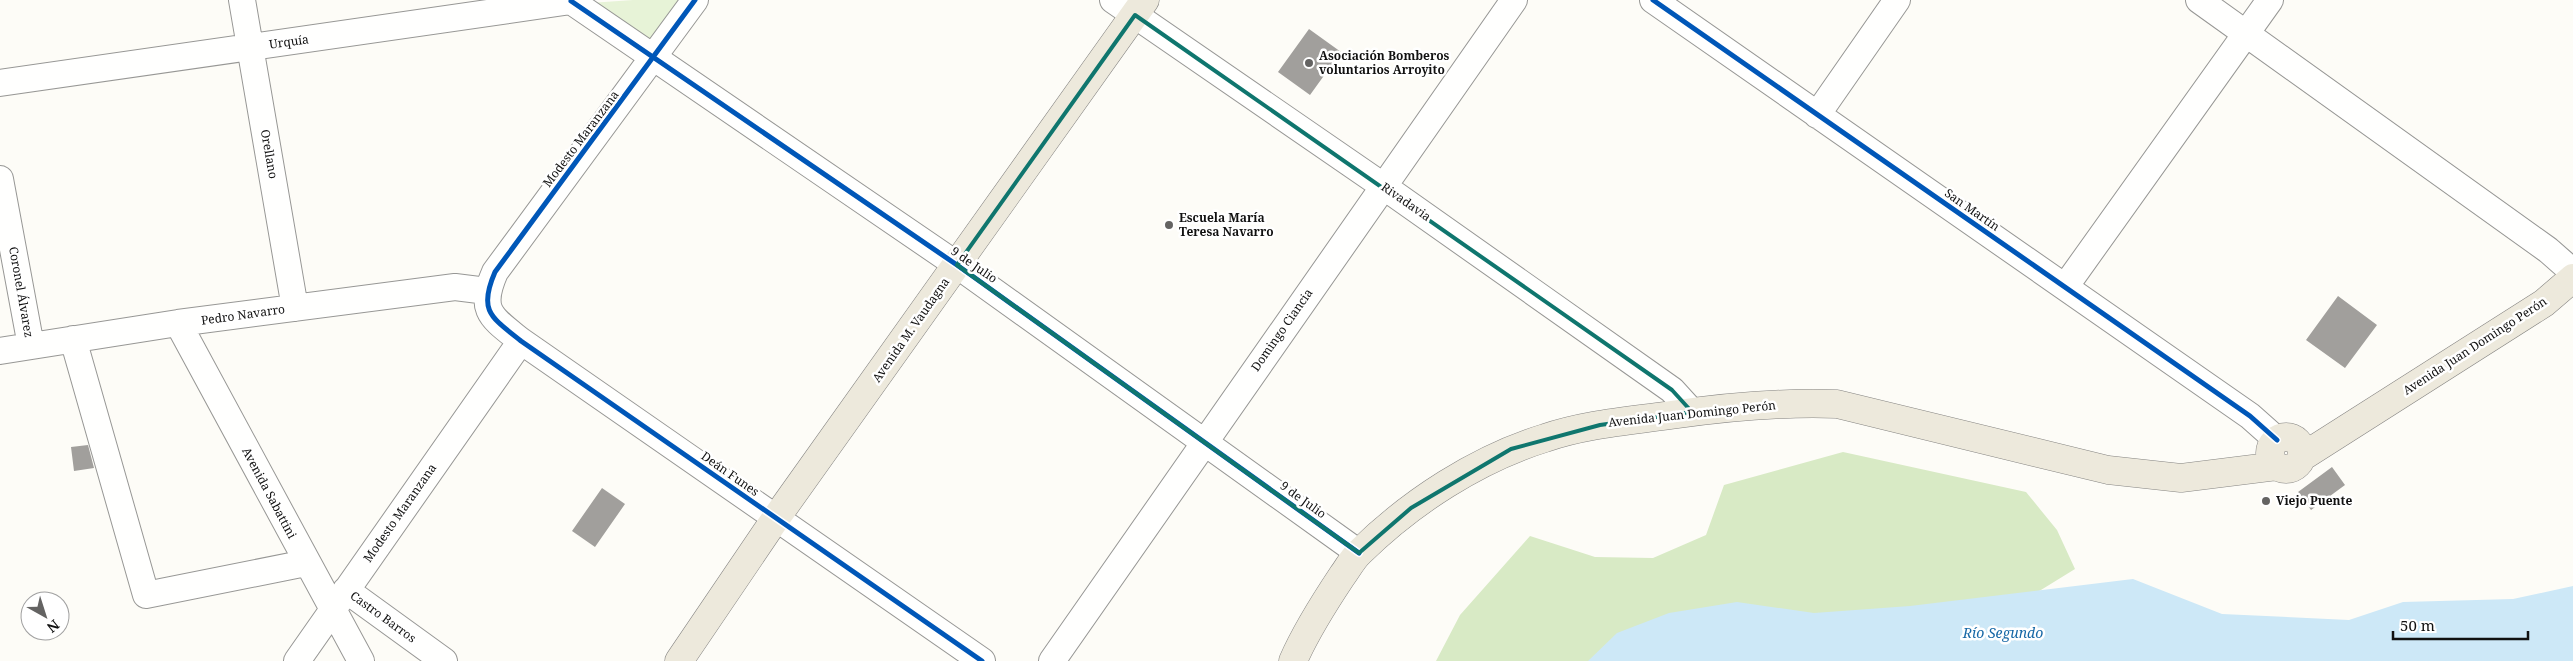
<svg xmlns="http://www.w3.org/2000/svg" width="2573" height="661" font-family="'Noto Serif',serif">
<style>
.green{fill:#e7f3d7}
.forest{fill:#d8eac5}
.water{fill:#cde8f7}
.building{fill:#a19f9c}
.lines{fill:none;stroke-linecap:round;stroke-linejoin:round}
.minor-casing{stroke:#979795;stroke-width:28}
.major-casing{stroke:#858482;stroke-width:29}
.minor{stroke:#fffffe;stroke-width:26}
.major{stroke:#ede9dc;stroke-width:28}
.cycleway-casing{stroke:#fff;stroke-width:8}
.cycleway{stroke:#0057b8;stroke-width:5}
.marked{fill:none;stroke:#0f766e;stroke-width:4;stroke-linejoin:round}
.poi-dot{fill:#646362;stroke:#fff;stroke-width:2}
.labels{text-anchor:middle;stroke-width:5;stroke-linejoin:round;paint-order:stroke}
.street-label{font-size:12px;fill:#111;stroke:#fff}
.poi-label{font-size:12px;font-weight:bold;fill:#111;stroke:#fff;text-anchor:start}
.water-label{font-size:14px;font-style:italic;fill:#1768a6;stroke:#fff}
</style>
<rect width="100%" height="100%" fill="#fdfcf7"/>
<path class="green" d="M633 0H683L648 47 590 3Z"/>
<path class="forest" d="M1843 452 2026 492 2057 530 2075 569 2012 608 1596 661H1436L1460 615 1530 536 1595 557 1653 558 1706 535 1724 485Z"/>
<path class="water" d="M2133 579 2222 614 2349 620 2403 602 2513 599 2573 586V661H1588L1617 633 1669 613 1737 602 1814 613 1910 606Z"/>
<path class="building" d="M1309 29 1341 52 1310 95 1278 72Z
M2338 296 2377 325 2345 368 2306 340Z
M88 445 94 468 74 471 71 447Z
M2332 467 2345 485 2311 510 2298 492Z
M602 488 625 504 595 547 572 531Z"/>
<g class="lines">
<defs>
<path id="minor" d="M242 0 295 308
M695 0 495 272C478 311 491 317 521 341L982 661
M1113 0 1383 186 1672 390 1692 412
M1653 0 2250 416 2277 440
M2199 0 2548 250 2573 272
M571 1 957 265 1359 553
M0 83 578 0
M1817 115 1897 0
M0 179 31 346
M2065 287 2270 0
M178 323 361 661
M73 339 146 595 306 563
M0 351 178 323 455 287 487 291
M346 590 444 661
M297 661 521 341
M1052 661 1514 0"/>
<path id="major" d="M2270 453a16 16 0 1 1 32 0a16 16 0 1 1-32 0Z
M2302 457 2544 303 2573 278
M679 661 776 518 1145 0
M1293 661C1306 631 1324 603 1342 576 1348 568 1353 558 1360 552 1411 502 1477 459 1545 438 1586 424 1629 421 1671 415 1726 407 1781 402 1837 404L2108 470 2181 478 2277 466"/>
</defs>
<use href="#minor" class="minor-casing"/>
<use href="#major" class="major-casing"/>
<use href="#minor" class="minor"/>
<use href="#major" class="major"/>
<defs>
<path id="cycleway" d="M695 0 495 272C478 311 491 317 521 341L982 661
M1653 0 2250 416 2277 440
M571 1 957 265 1359 553"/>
</defs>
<use href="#cycleway" class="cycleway-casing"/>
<use href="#cycleway" class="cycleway"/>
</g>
<path class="marked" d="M1135 15 1672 390 1692 412 1600 425 1511 449 1411 508 1359 553 957 265Z"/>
<g class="poi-dot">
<circle cx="1309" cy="63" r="5"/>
<circle cx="1169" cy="225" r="5"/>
<circle cx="2266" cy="501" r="5"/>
</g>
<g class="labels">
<g class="street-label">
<text transform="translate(289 42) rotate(-8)" y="4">Urquía</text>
<text transform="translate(581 139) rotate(-53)" y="4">Modesto Maranzana</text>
<text transform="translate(269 154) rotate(80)" y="4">Orellano</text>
<text transform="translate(1406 202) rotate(35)" y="4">Rivadavia</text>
<text transform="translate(1972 210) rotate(35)" y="4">San Martín</text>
<text transform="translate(974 265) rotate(35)" y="4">9 de Julio</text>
<text transform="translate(21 292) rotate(80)" y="4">Coronel Álvarez</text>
<text transform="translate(243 315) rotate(-8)" y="4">Pedro Navarro</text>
<text transform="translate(911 330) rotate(-55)" y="4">Avenida M. Vaudagna</text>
<text transform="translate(1282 330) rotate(-55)" y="4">Domingo Ciancia</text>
<text transform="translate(2475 346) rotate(-33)" y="4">Avenida Juan Domingo Perón</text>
<text transform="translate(1692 414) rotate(-6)" y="4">Avenida Juan Domingo Perón</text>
<text transform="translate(730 474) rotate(35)" y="4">Deán Funes</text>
<text transform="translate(269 493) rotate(62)" y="4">Avenida Sabattini</text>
<text transform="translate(1303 500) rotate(36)" y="4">9 de Julio</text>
<text transform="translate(400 513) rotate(-55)" y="4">Modesto Maranzana</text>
<text transform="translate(383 617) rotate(36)" y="4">Castro Barros</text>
</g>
<g class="poi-label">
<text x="1319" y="60">Asociación Bomberos<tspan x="1319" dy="14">voluntarios Arroyito</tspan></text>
<text x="1179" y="222">Escuela María<tspan x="1179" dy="14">Teresa Navarro</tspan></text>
<text x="2276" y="505">Viejo Puente</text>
</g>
<g class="water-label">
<text x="2003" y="638">Río Segundo</text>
</g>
</g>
<g transform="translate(45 616) rotate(141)"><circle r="24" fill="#ffffff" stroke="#a0a0a0"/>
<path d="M0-4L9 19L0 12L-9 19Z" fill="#646362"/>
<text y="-8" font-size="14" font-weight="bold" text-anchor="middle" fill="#111111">N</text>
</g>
<path d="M2393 631v8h135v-8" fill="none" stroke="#111111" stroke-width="2.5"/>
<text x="2400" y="631" font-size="15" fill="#111111" stroke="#ffffff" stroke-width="4" paint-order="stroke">50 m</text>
</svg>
